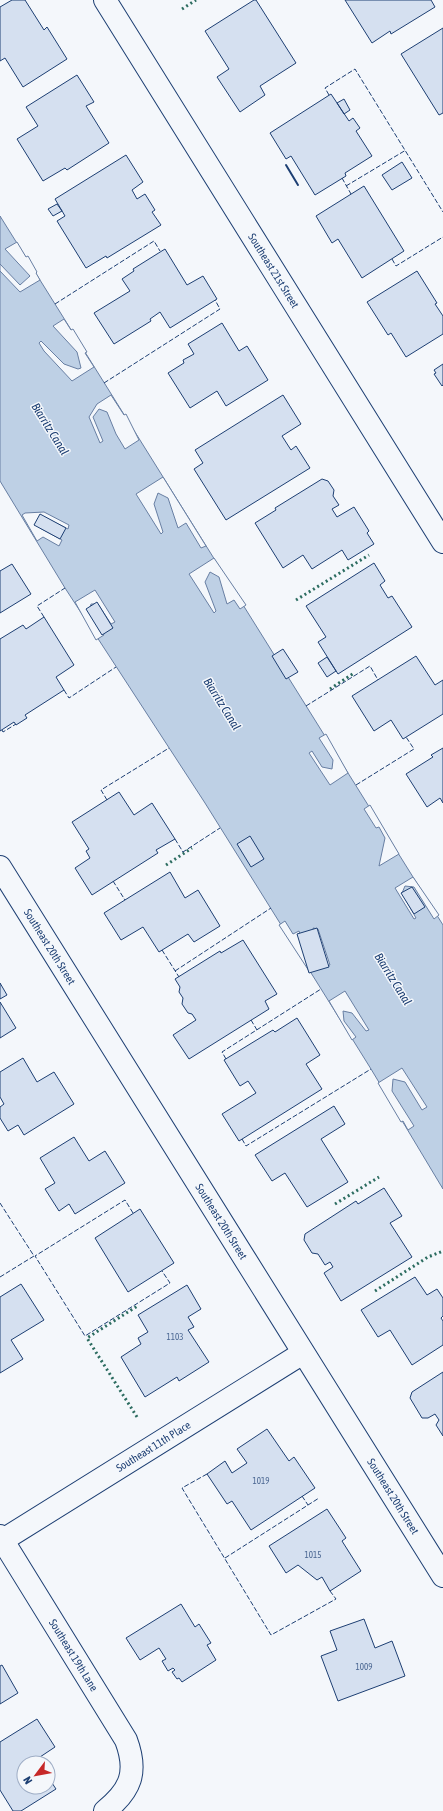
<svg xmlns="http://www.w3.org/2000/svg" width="443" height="1811" font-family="'Asap Condensed',sans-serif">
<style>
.water{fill:#bed0e5;stroke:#687fa3}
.pier{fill:#f4f7fb;stroke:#687fa3}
.building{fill:#d5e0f0;stroke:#1d3f73}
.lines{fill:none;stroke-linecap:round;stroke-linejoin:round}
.minor-casing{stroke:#1d3f73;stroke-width:24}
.minor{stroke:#f4f7fb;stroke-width:22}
.hedge{stroke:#2c6c60;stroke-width:3;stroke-dasharray:2 3;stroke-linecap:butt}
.fence{stroke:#1d3f73;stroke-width:1;stroke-dasharray:5 2;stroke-linecap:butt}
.wall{stroke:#1d3f73;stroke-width:2}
.labels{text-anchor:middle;stroke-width:3;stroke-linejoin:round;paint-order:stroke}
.number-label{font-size:9px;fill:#4b6792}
.street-label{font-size:11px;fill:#1d3f73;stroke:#f4f7fb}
.water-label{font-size:12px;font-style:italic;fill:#1d3f73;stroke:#f4f7fb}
</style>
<rect width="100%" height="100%" fill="#f4f7fb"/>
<path class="water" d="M0 216 443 925V1189L371 1069 205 803 65 588 0 481Z"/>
<path class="pier" d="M17 242 26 257 28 256 37 272 36 273 40 280 20 292 0 271V264L20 285 30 276 5 249Z
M64 319 71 330 73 329 87 352 85 353 94 367 72 381 44 351 39 343 41 341 64 364 78 369 81 368 77 352 53 326Z
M111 395 124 415 126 414 139 440 125 449 116 434 107 412 99 409 93 417 103 441 100 443 89 417 97 404Z
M163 477 206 546 201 548 186 523 178 528 168 498 158 493 154 504 163 532 161 534 136 494Z
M44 512 69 525 68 529 44 517 40 528 62 540 59 546 43 537 37 541 22 515 25 513Z
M214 558 246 605 240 609 234 600 227 604 219 577 210 572 205 582 216 611 214 613 189 574Z
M95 590 115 622 111 624 98 604H91L89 611 104 635 96 640 75 602Z
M326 734 348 773 330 785 309 753 312 751 322 767 332 769 333 760 319 738Z
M370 805 399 854 379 866 385 838 379 827 376 828 364 809Z
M413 877 439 915 434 919 414 887 405 886 402 893 416 918 414 919 395 888Z
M285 921 293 934 299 931 307 957 322 955 313 928 318 929 330 965 309 971 279 925Z
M345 991 369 1030 366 1031 352 1013 343 1011 344 1021 356 1037 352 1040 329 1001Z
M402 1068 427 1107 422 1110 405 1082 393 1079 392 1091 414 1126 408 1130 403 1121 401 1122 378 1083Z"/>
<path class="building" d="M12 0H25L44 30 47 27 67 59 23 87 5 58 0 61V7Z
M254 0H256L296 63 260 86 265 95 240 112 217 77 229 69 205 31Z
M345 0H431L435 7 391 34 390 31 372 43Z
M443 28V113L439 115 401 54Z
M77 75 94 102 86 106 109 143 67 170 65 168 43 181 17 139 38 126 26 107Z
M331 94 349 121 353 118 360 128 356 131 372 156 345 173 346 176 315 195 291 156 286 159 270 133Z
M344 99 350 110 344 114 337 103Z
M126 155 143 182 132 190 137 199 145 194 155 210 152 212 161 225 107 258 106 256 86 268 57 221 65 216 55 199Z
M402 162 412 178 392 190 382 175Z
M364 186 404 251 362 278 338 239 332 243 316 216Z
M57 204 62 211 53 216 48 209Z
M165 249 187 285 203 276 217 299 170 328 160 312 150 319 151 321 114 344 94 313 130 291 122 279 134 271 133 269Z
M417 271 437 303 435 304 443 316V334L406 357 391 333 388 335 367 302Z
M222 323 239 351 247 346 268 380 226 406 217 391 190 408 168 373 184 363 183 360 194 354 188 344Z
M443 364V385L442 386 434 374 436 373 434 370Z
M283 395 301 424 282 436 291 450 296 446 310 468 226 520 194 469 203 463 195 450Z
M322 479 328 481 334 490 333 496 339 505 332 509 337 517 354 507 369 531 367 533 374 544 348 560 342 550 312 569 303 555 283 568 255 523 276 510 275 508Z
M40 514 66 528 60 539 34 525Z
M374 563 385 581 380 585 388 598 392 596 412 627 338 674 318 642 326 637 306 606Z
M12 564 31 594 0 613V571Z
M97 602 113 628 102 635 86 609Z
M44 617 74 665 56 677 64 690 25 715 27 718 16 725 14 722 0 731V639L23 625 26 629Z
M283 649 298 672 286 679 272 656Z
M416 656 435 685 443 680V714L403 739 391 720 374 731 352 696Z
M327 657 336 671 327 677 318 663Z
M443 748V803L440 798 427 807 406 774 433 757 431 755Z
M119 792 134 815 152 803 175 839 156 850 158 853 92 895 75 868 90 858 86 851 89 849 72 822Z
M250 836 264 859 251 867 237 844Z
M170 872 185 898 198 890 220 926 194 942 188 934 159 952 143 927 121 940 104 913Z
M412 887 425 907 414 914 401 893Z
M317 928 329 967 309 973 297 934Z
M243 940 277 994 265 1001 269 1009 189 1059 173 1035 196 1020 192 1014 188 1013 182 1004 183 998 179 992 180 987 175 979 220 951 221 953Z
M0 983 7 995 0 999Z
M0 1002 16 1028 0 1038Z
M297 1018 320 1055 306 1064 322 1089 239 1141 222 1114 256 1093 248 1081 240 1086 224 1060 273 1030 275 1032Z
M23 1058 37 1082 54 1072 74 1104 24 1135 18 1125 8 1131 0 1118V1107L4 1104 0 1097V1072Z
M334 1106 345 1124 321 1139 348 1182 307 1207 285 1173 272 1181 255 1155Z
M74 1137 89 1161 105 1151 125 1183 75 1214 69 1204 59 1211 45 1189 55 1183 40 1158Z
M384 1188 402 1216 390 1223 412 1257 341 1301 324 1273 333 1267 330 1262 325 1265 318 1254 312 1253 304 1240 305 1234 356 1201 358 1204Z
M140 1209 174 1263 128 1292 95 1238Z
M415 1277 427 1295 437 1289 443 1298V1316L441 1318 443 1321V1345L412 1365 390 1330 378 1337 361 1310Z
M21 1284 44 1320 11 1340 23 1359 0 1373V1297Z
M187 1285 201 1309 188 1317 194 1327 188 1330 209 1362 179 1381 177 1377 145 1397 121 1357 141 1344 138 1338 148 1332 138 1315Z
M443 1372V1436L436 1425 439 1420 435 1414 428 1418H422L410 1398 412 1392Z
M267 1429 289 1461 294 1457 315 1488 251 1530 232 1501 227 1504 207 1474 225 1461 232 1473 247 1463 237 1449Z
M327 1509 346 1538 342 1541 361 1571 330 1591 322 1577 317 1580 298 1565 286 1573 269 1546Z
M181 1604 195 1627 199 1624 211 1643 207 1645 216 1660 182 1682 179 1678 177 1679 172 1672 175 1670 173 1668 168 1671 162 1661 166 1659 159 1648 140 1660 126 1638Z
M364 1619 375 1648 392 1641 405 1676 338 1701 321 1656 337 1650 330 1631Z
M2 1665 18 1693 0 1704V1666Z
M37 1719 55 1747 37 1759 39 1763H24V1787H48V1777L56 1789 21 1811H13L0 1790V1742Z"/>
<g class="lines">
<defs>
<g id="minor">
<path id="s1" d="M105 0 443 542"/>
<path id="s2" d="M0 867 443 1576"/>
<path id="s3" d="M0 1536 126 1740C138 1772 131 1790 105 1811"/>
<path id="s4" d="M3 1540 303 1353"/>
</g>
</defs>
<use href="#minor" class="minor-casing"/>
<use href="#minor" class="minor"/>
<path class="hedge" d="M182 9 196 0
M296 600 369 555
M330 689 354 673
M166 865 192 848
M335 1204 379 1177
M375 1291 428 1257 443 1251
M137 1417 87 1338 139 1305"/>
<path class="fence" d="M329 95 325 88 355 69 443 212
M342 178 351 194
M346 186 406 150
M392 259 396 266 443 237
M55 304 154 241 160 251
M104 383 220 309 215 300
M44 617 37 606 65 588
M64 690 69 698 116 667
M306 706 370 666 378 680
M2 730 3 732 16 724
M356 785 414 749 406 737
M107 800 101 790 169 748
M175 839 183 852 220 828
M113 881 125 900
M162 950 179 977
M175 971 271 908
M251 1020 257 1030
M226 1059 222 1052 321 989
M242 1139 246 1146 371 1069
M0 1203 34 1256 0 1277
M133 1213 125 1200 35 1256 85 1336 170 1283 162 1271
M207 1474 182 1488 271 1635 336 1599 330 1591
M302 1496 308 1505
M225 1558 319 1498"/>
<path class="wall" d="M286 165 298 185"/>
</g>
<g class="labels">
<g class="number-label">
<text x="175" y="1340">1103</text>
<text x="261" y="1484">1019</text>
<text x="313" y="1558">1015</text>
<text x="364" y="1670">1009</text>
</g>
<g class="street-label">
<text dy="4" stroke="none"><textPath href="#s1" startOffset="319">Southeast 21st Street</textPath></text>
<text dy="4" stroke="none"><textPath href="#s2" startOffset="94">Southeast 20th Street</textPath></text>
<text dy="4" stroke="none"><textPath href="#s2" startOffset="418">Southeast 20th Street</textPath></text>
<text dy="4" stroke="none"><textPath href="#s4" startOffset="177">Southeast 11th Place</textPath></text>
<text dy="4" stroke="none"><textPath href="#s2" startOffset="742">Southeast 20th Street</textPath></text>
<text dy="4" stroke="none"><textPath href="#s3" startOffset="140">Southeast 19th Lane</textPath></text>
</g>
<g class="water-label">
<text transform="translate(50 429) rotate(58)" y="4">Biarritz Canal</text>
<text transform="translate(222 704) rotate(58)" y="4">Biarritz Canal</text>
<text transform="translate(393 979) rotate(58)" y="4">Biarritz Canal</text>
</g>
</g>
<g transform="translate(36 1775) rotate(238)"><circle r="19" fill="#f4f7fb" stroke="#9eadc5"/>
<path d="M0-3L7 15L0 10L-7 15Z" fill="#c62828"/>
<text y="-6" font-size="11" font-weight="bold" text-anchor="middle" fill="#1d3f73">N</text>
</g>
</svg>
